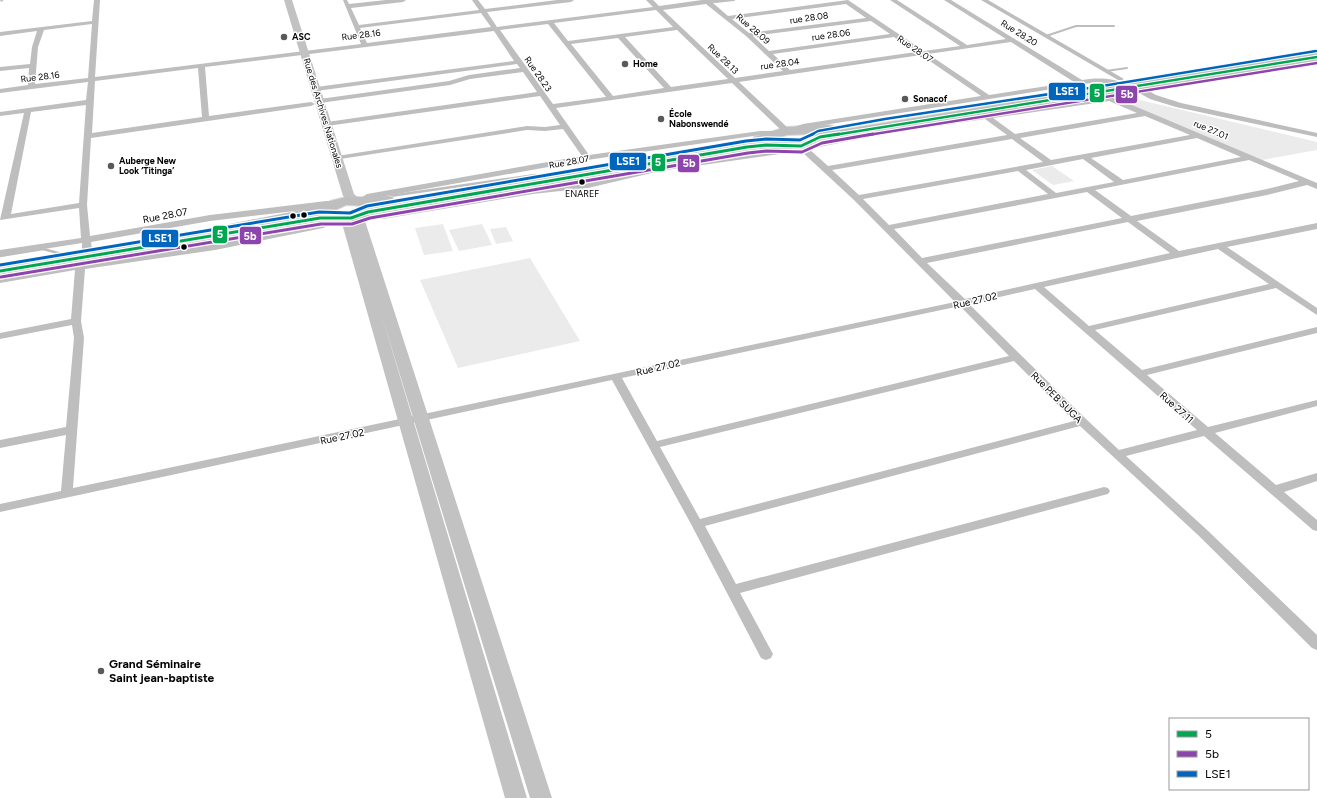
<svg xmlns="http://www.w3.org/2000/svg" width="1317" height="798" font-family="Figtree,sans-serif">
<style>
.green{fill:#ebebeb}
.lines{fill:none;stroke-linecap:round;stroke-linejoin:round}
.stream-far1{stroke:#bdbdbd;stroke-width:2}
.stream{stroke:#bdbdbd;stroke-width:2.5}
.canal{fill:#bdbdbd;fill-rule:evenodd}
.highway-casing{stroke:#dbdbdb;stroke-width:2}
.street{fill:#bebebe;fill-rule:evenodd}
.secondary{fill:#c2c2c2;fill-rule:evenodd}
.highway{fill:#bebebe;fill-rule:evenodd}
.bus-1-far1-casing{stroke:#fff;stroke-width:4.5}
.bus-1-casing{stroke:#fff;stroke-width:5.5}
.bus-2-far1-casing{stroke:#fff;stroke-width:4.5}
.bus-2-casing{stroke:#fff;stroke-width:5.5}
.bus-3-far1-casing{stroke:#fff;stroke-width:4.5}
.bus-3-casing{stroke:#fff;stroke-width:5.5}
.bus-1-far1{stroke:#00a651;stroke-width:2.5}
.bus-1{stroke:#00a651;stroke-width:3}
.bus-2-far1{stroke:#8e44ad;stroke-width:2.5}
.bus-2{stroke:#8e44ad;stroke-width:3}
.bus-3-far1{stroke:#0065bd;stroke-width:2.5}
.bus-3{stroke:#0065bd;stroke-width:3}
.poi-dot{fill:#595959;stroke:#fff;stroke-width:1.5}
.bus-dot{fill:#000;stroke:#fff;stroke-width:1.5}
.labels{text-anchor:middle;stroke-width:3;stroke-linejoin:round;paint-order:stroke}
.far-street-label{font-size:9px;fill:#000;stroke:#fff}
.far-poi-label{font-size:9px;font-weight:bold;fill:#000;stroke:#fff;text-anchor:start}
.bus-label{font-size:9px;fill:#000;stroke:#fff}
.street-label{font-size:10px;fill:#000;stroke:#fff}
.near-poi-label{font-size:12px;font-weight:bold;fill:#000;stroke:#fff;text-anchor:start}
.line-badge{stroke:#fff;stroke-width:1.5}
.badge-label{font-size:11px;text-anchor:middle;font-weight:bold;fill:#fff}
</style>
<rect width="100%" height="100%" fill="#fff"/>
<path class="green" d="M1123 96 1317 142V150L1262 160 1121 102Z
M1052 166 1074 181 1053 185 1032 170Z
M443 224 453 251 424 255 415 228Z
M482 224 492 245 459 251 449 230Z
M506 227 513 241 496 244 490 229Z
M530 258 580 341 458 368 420 280Z"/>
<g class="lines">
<path class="stream-far1" d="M715 2 734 0
M1046 36 1076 26H1114
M1106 71 1127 68"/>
<path class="stream" d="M390 196 535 175
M231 225 308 210
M142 240 217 228
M106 247 124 243
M0 256 43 249 62 254 68 253"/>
<path class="canal" d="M981 0H988L1124 79 1122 80H1118Z
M1139 89H1145L1156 95 1181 103 1317 133V137L1176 107 1150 99 1139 93Z"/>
<defs>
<path id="highway" d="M1317 53V61L1097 97 886 129 824 140 801 150 766 149 747 151 373 216C356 227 338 222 320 223L0 276V266L307 216 303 212 306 209 325 205 330 201 346 197H360L367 198 387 196 392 197 394 200 392 203 389 204 754 142 752 140 754 137 786 127 828 125 833 126 835 129 834 131ZM816 134 799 142 769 141 787 135ZM346 205C358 205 367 207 378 206L363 209 351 214 326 213C334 212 339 208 346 205Z"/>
</defs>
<use href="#highway" class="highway-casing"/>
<path class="street" d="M0 0H4L1 2Z
M94 0H100L95 77 361 44 343 0H347L349 4 386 0H406L403 2 351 8 359 25 479 10 472 0H478L485 9 557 0H574L571 2 487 12 497 27 653 7 646 0H653L659 6 702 0H728L713 3 728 16 848 0 924 51 960 46 890 0H897L967 45 1006 39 944 0H951L1082 80C1093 78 1114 77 1124 84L1120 86 1097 82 805 128 797 132H791V128L803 124 981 96 921 55 739 82 789 129V133H784L780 135H760L587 160 369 199 363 203H357L356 201 367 194 582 156 563 129 545 131 527 130 334 160 333 158 337 156 527 126 545 127 560 125 540 96 327 126 323 124 327 122 537 92 523 72 470 79 450 85 320 103 316 101 320 99 449 81 469 75 520 68 517 64 316 91 312 89 316 87 514 61 494 31 205 67 209 116 311 102 315 104 311 106 91 138 87 205 90 236 210 215 326 201 338 202 339 204 338 206 210 221 91 242 92 249 87 252 82 249V243L0 256V250L81 238 79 208 0 220 24 113 0 116V112L86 100 88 82 0 93V89L28 85 29 68 0 71V67L30 64 32 47 37 31 0 36V32L92 21ZM706 4 746 36 783 71 735 78 663 10ZM846 4 866 18 749 33 732 19ZM656 10 673 27 568 41 554 23ZM481 13 491 27 367 43 360 28ZM871 21 890 34 769 51 753 36ZM92 24 88 78 35 84 38 47 44 30ZM548 24 606 97 553 104 500 30ZM677 30 728 79 671 87 625 37ZM894 37 916 52 790 70 773 54ZM618 38 664 88 613 96 571 44ZM1011 42 1074 82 989 95 928 54ZM198 68 202 117 92 133 95 81ZM732 83 782 131H760L589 155 556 108ZM86 105 79 203 11 214 31 112Z
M1100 94H1106L1317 183V189L1307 185 1267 195 1137 221 1179 251 1317 223V229L1227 247 1317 308V315L1276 288 1095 330 1142 370 1317 327V333L1147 375 1208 427 1317 400V406L1215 433 1276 485 1317 473V481L1284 492 1317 520V531L1313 530 1204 436 1126 456 1206 529 1317 635V650L1312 648 1198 535 1080 426 705 526 736 584 1104 487 1108 488 1110 491 1108 494 1104 495 740 593 773 654 771 658 766 660 761 658 691 524 612 380 0 512V504L61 491 66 435 0 448V440L66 427 74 338 72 325 0 339V333L71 319 75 270 0 283V277L76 265V259L81 256 86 259 85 263 215 244 321 223 339 216 343 219 342 221 323 228 215 250 85 269 81 321 84 338 73 488 955 302 854 200 801 151 660 171 588 188 533 194 383 219H362L358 216 359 214 383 213 533 188 588 182 660 167 797 146 801 144 805 145 890 129 981 116 984 113 988 114 1101 98 1099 96ZM1109 101 1137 113 1015 134 993 118ZM1145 116 1190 135 1051 160 1020 138ZM985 119 1007 135 828 166 809 149 890 133ZM1197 138 1241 157 1123 180 1091 158ZM1012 139 1043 162 859 195 832 170ZM1083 159 1114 182 1056 193 1026 170ZM1249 160 1299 181 1267 189 1131 216 1095 190ZM1018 171 1048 194 889 225 863 199ZM1087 192 1122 218 922 258 894 229ZM1128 222 1170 253 965 299 927 263ZM1218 249 1269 284 1089 326 1044 287ZM1035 289 1197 430 1119 450 1086 419 969 304ZM960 306 1009 356 657 441 622 378ZM1014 361 1074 421 700 519 660 447Z"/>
<path class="secondary" d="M284 0H292L354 194 361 200 359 202H351L343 196Z
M358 214 362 215 364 218 552 798H530L380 310 527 798H505L343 227 337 220 339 217H347L354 225 352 218 354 215Z"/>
<use href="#highway" class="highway"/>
<defs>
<path id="bus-1-far1" d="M834 135 1317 57"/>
<path id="bus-1" d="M0 271 320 218H351L368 212 747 147 766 145 801 146 820 137 839 134"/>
<path id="bus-2-far1" d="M868 135 1317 63"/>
<path id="bus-2" d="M1 277 321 224H352L370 218 748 153 766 151 802 152 822 143 873 134"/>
<path id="bus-3-far1" d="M811 135 818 131 885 119 1096 87 1316 51"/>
<path id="bus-3" d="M0 265 319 212 350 213 367 206 746 141 766 139 800 140 813 134"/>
</defs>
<use href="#bus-1-far1" class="bus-1-far1-casing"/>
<use href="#bus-1" class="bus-1-casing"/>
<use href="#bus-2-far1" class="bus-2-far1-casing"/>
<use href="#bus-2" class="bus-2-casing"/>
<use href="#bus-3-far1" class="bus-3-far1-casing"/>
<use href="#bus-3" class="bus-3-casing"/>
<use href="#bus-1-far1" class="bus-1-far1"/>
<use href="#bus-1" class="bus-1"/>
<use href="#bus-2-far1" class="bus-2-far1"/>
<use href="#bus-2" class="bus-2"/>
<use href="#bus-3-far1" class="bus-3-far1"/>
<use href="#bus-3" class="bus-3"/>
</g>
<g class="poi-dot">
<circle cx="284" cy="37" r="4"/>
<circle cx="625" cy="64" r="4"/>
<circle cx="905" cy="99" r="4"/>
<circle cx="661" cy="119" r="4"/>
<circle cx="111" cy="166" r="4"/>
<circle cx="101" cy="671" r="4"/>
</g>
<g class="bus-dot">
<circle cx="582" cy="182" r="3.5"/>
<circle cx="304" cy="215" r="3.5"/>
<circle cx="293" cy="216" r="3.5"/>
<circle cx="184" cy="247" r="3.5"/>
</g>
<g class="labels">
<g class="far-street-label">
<text transform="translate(809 18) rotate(-8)" y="3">rue 28.08</text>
<text transform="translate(753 29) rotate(41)" y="3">Rue 28.09</text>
<text transform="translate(1019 33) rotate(32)" y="3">Rue 28.20</text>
<text transform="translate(361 35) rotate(-7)" y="3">Rue 28.16</text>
<text transform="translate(831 35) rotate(-8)" y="3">rue 28.06</text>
<text transform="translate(915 49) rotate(34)" y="3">Rue 28.07</text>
<text transform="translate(723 59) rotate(44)" y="3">Rue 28.13</text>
<text transform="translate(780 64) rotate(-8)" y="3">rue 28.04</text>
<text transform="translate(538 74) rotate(55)" y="3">Rue 28.23</text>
<text transform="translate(40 77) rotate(-7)" y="3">Rue 28.16</text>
<text transform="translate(323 113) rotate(73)" y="3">Rue des Archives Nationales</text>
<text transform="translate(1211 130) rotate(23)" y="3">rue 27.01</text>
<text transform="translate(569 162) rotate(-10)" y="3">Rue 28.07</text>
</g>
<g class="far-poi-label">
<text x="292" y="40">ASC</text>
<text x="633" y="67">Home</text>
<text x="913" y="102">Sonacof</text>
<text x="669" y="117">École<tspan x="669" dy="10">Nabonswendé</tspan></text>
<text x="119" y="164">Auberge New<tspan x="119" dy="10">Look ‘Titinga’</tspan></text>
</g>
<g class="bus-label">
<text x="582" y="197">ENAREF</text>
</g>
<g class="street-label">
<text transform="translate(165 215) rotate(-11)" y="4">Rue 28.07</text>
<text transform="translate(975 300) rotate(-13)" y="4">Rue 27.02</text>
<text transform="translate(658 367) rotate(-13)" y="4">Rue 27.02</text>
<text transform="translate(1057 397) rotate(45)" y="4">Rue PEB SUGA</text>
<text transform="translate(1177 407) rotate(42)" y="4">Rue 27.11</text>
<text transform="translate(342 436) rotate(-12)" y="4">Rue 27.02</text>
</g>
<g class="near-poi-label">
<text x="109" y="668">Grand Séminaire<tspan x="109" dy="14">Saint jean-baptiste</tspan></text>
</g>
</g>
<g class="line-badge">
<rect x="1048" y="82" width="38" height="19" rx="4" fill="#0065bd"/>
<rect x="1089" y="83" width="16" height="20" rx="4" fill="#00a651"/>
<rect x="1115" y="85" width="23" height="19" rx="4" fill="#8e44ad"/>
<rect x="609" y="152" width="38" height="19" rx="4" fill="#0065bd"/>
<rect x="651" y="153" width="15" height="19" rx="4" fill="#00a651"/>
<rect x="677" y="154" width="23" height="19" rx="4" fill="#8e44ad"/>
<rect x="212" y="225" width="16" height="19" rx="4" fill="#00a651"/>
<rect x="239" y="226" width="23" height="19" rx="4" fill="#8e44ad"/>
<rect x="141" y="229" width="38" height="19" rx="4" fill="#0065bd"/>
</g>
<g class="badge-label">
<text x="1067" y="95">LSE1</text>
<text x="1097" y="97">5</text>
<text x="1127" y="98">5b</text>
<text x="628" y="165">LSE1</text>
<text x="658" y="166">5</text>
<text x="689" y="167">5b</text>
<text x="220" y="238">5</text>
<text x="250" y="240">5b</text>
<text x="160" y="242">LSE1</text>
</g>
<rect x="1169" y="718" width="140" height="72" fill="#ffffff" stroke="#999999"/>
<rect x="1177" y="731" width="20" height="6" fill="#00a651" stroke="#999999"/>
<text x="1205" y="738" font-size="12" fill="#000000">5</text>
<rect x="1177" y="751" width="20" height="6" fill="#8e44ad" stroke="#999999"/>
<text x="1205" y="758" font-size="12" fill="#000000">5b</text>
<rect x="1177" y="771" width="20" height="6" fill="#0065bd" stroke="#999999"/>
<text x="1205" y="778" font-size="12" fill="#000000">LSE1</text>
</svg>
